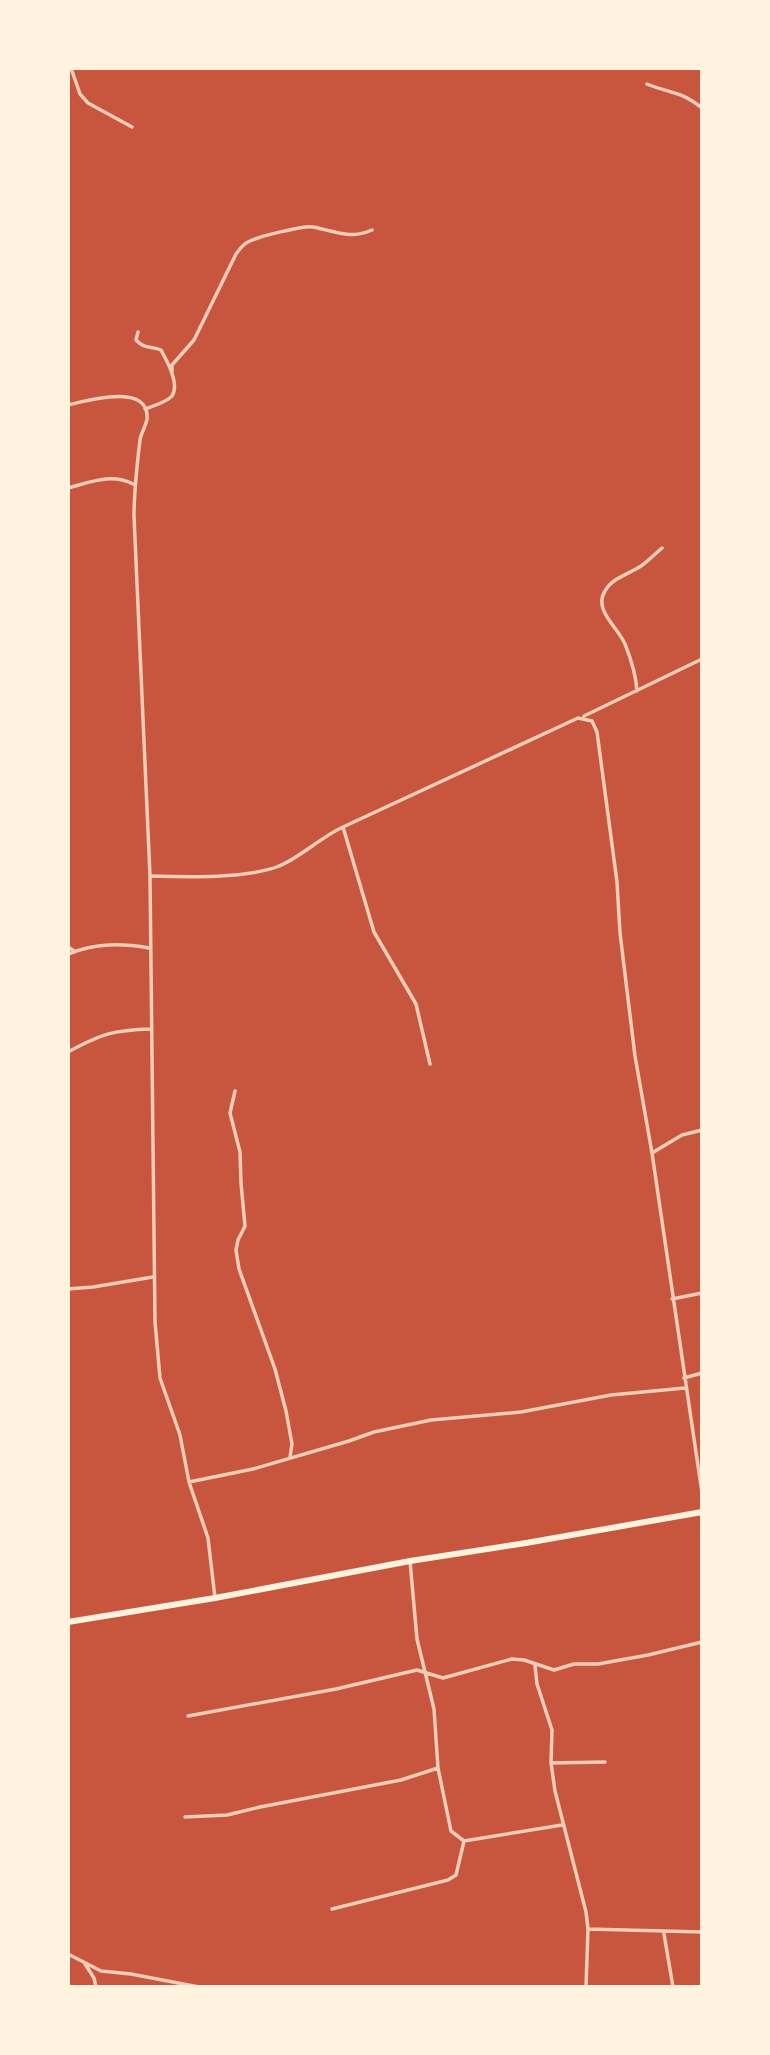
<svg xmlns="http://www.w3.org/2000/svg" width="770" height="2055" font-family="'PT Sans',sans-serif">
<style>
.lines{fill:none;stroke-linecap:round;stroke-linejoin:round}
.minor{stroke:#f1ccb7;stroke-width:3.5}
.primary{stroke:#fff3e0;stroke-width:6}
</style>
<rect width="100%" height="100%" fill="#c8553d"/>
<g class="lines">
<path class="minor" d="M71 68 80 94 88 103 132 127
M647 84C671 94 679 90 702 108
M138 332 136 340C144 349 151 346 161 350 167 361 180 384 172 396 167 402 153 406 145 409
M172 374V365L194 340 236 254C240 249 242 245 248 242 256 237 305 225 313 227 335 231 349 240 372 230
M68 405C86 401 150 382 147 419 146 426 141 433 140 440 137 465 134 490 134 516L150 876 155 1322 160 1378 180 1435 189 1482 208 1538 215 1598
M68 488C91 482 111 473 133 484
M637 691C636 675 631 659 625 644 618 627 593 610 605 591 612 578 629 574 641 566 648 561 655 554 662 548
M584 716 702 659
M343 827 578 718 592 721 597 732 617 882 620 933 635 1056 652 1153 702 1493
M150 876C185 877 247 879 279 866 298 859 321 837 343 827L374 932 416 1004 430 1064
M68 947 74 951
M68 954C96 943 121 943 149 948
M68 1052C101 1034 113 1030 151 1029
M235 1091 230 1113 240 1152 241 1183 245 1226 238 1240 236 1250 239 1269 275 1369 286 1411 292 1444 290 1457
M652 1153 682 1135 702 1130
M68 1289 93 1287 153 1277
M672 1299 702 1293
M684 1378 702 1373
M189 1482 253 1469 349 1441 374 1432 431 1420 521 1412 611 1395 685 1388
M410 1561 417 1639 434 1709 438 1768 451 1831 464 1841 562 1825
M535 1666 537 1684 552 1730 551 1763 555 1791 586 1912 588 1929 586 1987
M188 1716 336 1689 417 1670 443 1678 512 1659 524 1660 554 1670 574 1664H598L648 1655 702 1642
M551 1763 605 1762
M185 1817 227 1815 260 1807 401 1780 438 1768
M332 1909 448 1880 456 1875 464 1841
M588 1929 702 1932
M664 1934 673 1987
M68 1954 101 1971 131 1974 199 1987
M85 1964 94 1978 96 1987"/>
<path class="primary" d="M68 1622 215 1598 410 1561 526 1543 702 1512"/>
</g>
<rect width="770" height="2055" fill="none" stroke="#fff3e0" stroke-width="140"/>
</svg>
